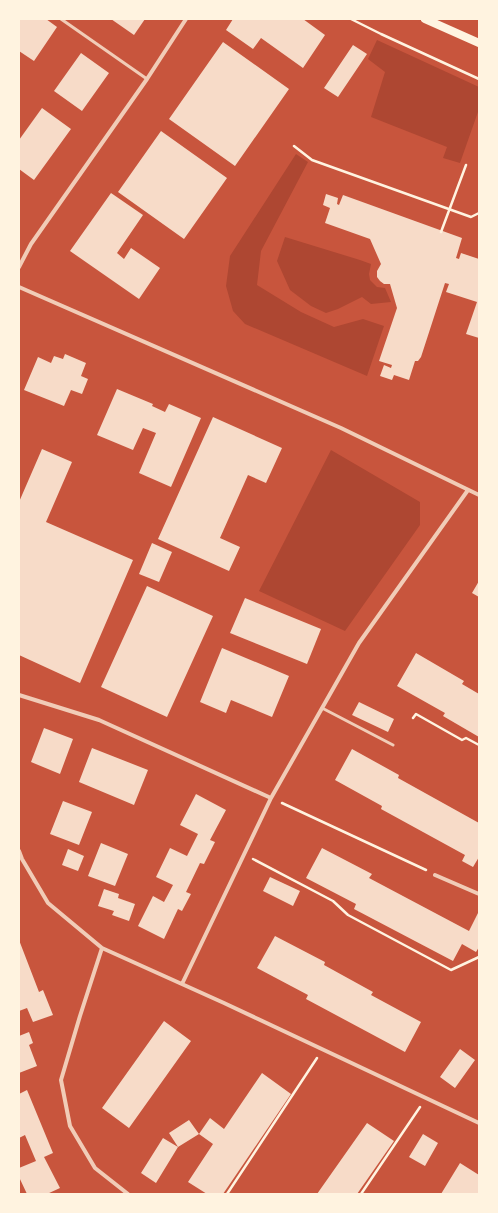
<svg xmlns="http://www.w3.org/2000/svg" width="498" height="1213" font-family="'Noto Sans',sans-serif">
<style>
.green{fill:#ae4732}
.building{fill:#f7dbc8}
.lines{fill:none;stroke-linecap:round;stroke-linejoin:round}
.path{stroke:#fff3e0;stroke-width:2.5}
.service{stroke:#f1ccb7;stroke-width:3}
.minor{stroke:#f1ccb7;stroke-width:4}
.secondary{stroke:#fff3e0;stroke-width:8}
</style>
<rect width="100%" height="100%" fill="#c8553d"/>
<path class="green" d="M377 40 479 87V109L460 163 443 158 447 147 371 117 385 72 368 59Z
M296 154 308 162 261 251 257 285 301 312 334 327 363 319 384 326 367 376 245 324 233 311 226 286 230 256Z
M285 237 360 260 371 264 369 274 370 280 377 287 385 288 391 302 371 304 362 297 338 309 326 313 311 306 290 290 277 261Z
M331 450 420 502V525L345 631 259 591Z"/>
<path class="building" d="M19 19H46L57 27 34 61 19 51Z
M111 19H145L134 35Z
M233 19H303L325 35 303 68 261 38 253 49 226 30Z
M223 42 289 89 235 166 169 119Z
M353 45 367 54 338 97 324 88Z
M81 53 109 73 82 111 54 91Z
M42 108 71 129 34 180 19 169V140Z
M161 131 227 178 184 239 118 192Z
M111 193 143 215 117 253 124 259 131 248 160 268 139 299 70 251Z
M326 194 338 198 337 204 339 205 343 195 462 238 456 258 459 259 461 253 479 259V338L466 334 477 302 446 292 449 284 445 283 421 357 418 361H415L409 380 394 375 392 380 380 376 384 365 391 368 392 365 379 361 397 308 390 284H384L380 281 377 277V271L381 264 370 239 325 223 330 208 323 205Z
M65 354 86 363 81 376 88 379 82 394 71 390 64 406 24 390 38 357 51 363 54 356 63 359Z
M117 389 153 404 152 406 165 412 169 404 201 418 171 487 139 473 156 433 143 428 133 450 97 435Z
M213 417 282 448 266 483 248 475 220 538 240 547 229 571 158 539Z
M42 449 72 462 46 522 133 560 80 683 19 655V502Z
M152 543 172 552 159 582 139 574Z
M479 581V597L472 593Z
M147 586 213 616 167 717 101 687Z
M245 598 321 629 307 664 230 633Z
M222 648 289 676 272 717 231 700 226 713 200 702Z
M416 653 464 681 462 684 479 694V737L443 716 445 713 397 686Z
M359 702 394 719 388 732 352 715Z
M44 728 73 739 60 774 31 762Z
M92 748 148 770 134 805 79 782Z
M352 749 399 775 398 778 479 823V857L473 867 462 861 465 855 381 809 382 806 335 780Z
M196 794 226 810 210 840 215 842 204 864 200 863 186 892 191 894 182 911 178 909 164 939 138 926 153 896 164 902 173 885 156 877 170 848 187 856 198 834 180 825Z
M63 801 92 812 79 845 50 834Z
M101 843 128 854 115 886 88 876Z
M322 848 372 874 369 878 469 931 479 911V947L476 952 462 944 453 961 354 909 356 904 306 878Z
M68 849 84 856 78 871 62 865Z
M270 877 300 891 293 906 263 891Z
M104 889 119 894 118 898 135 904 129 921 112 915 114 911 98 906Z
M275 936 325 962 324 965 373 992 371 995 421 1022 405 1052 306 999 308 995 257 968Z
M19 940 39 992 43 990 53 1015 33 1022 27 1008 19 1011Z
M164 1021 191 1041 129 1128 102 1108Z
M29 1032 33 1043 29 1045 37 1066 19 1073V1036Z
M460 1049 475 1060 455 1088 440 1077Z
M262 1073 291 1094 223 1194H207L188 1182 213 1144 199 1134 178 1147 169 1133 189 1120 199 1134 210 1118 224 1129Z
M27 1090 53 1153 44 1157 60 1188 47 1194H27L19 1177V1168L36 1161 25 1135 19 1138V1094Z
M367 1123 394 1141 357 1194H317Z
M423 1134 438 1143 425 1166 409 1157Z
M163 1138 178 1147 156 1183 141 1173Z
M460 1163 479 1175V1194H441Z"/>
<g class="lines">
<path class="path" d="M351 19 381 34 479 79
M294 146 312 160 471 217 479 213
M441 232 466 165
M413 718 416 714 462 740 466 738 479 745
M282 803 426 870
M253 859 333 901 348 915 451 970 479 957
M227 1194 317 1058
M361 1194 420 1107"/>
<path class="service" d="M61 19 147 79
M322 708 393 745"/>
<path class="minor" d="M19 267 31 244 147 79 186 19
M19 287 341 428 479 495
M19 695 99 720 271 798
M19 851 22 859 48 903 102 948 224 1003 479 1123
M435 875 479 894
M102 948 80 1016 61 1080 70 1126 95 1168 128 1194
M182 984 271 798 359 643 468 490"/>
<path class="secondary" d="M425 19 479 43"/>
</g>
<rect width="498" height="1213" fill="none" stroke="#fff3e0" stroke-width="40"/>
</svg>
